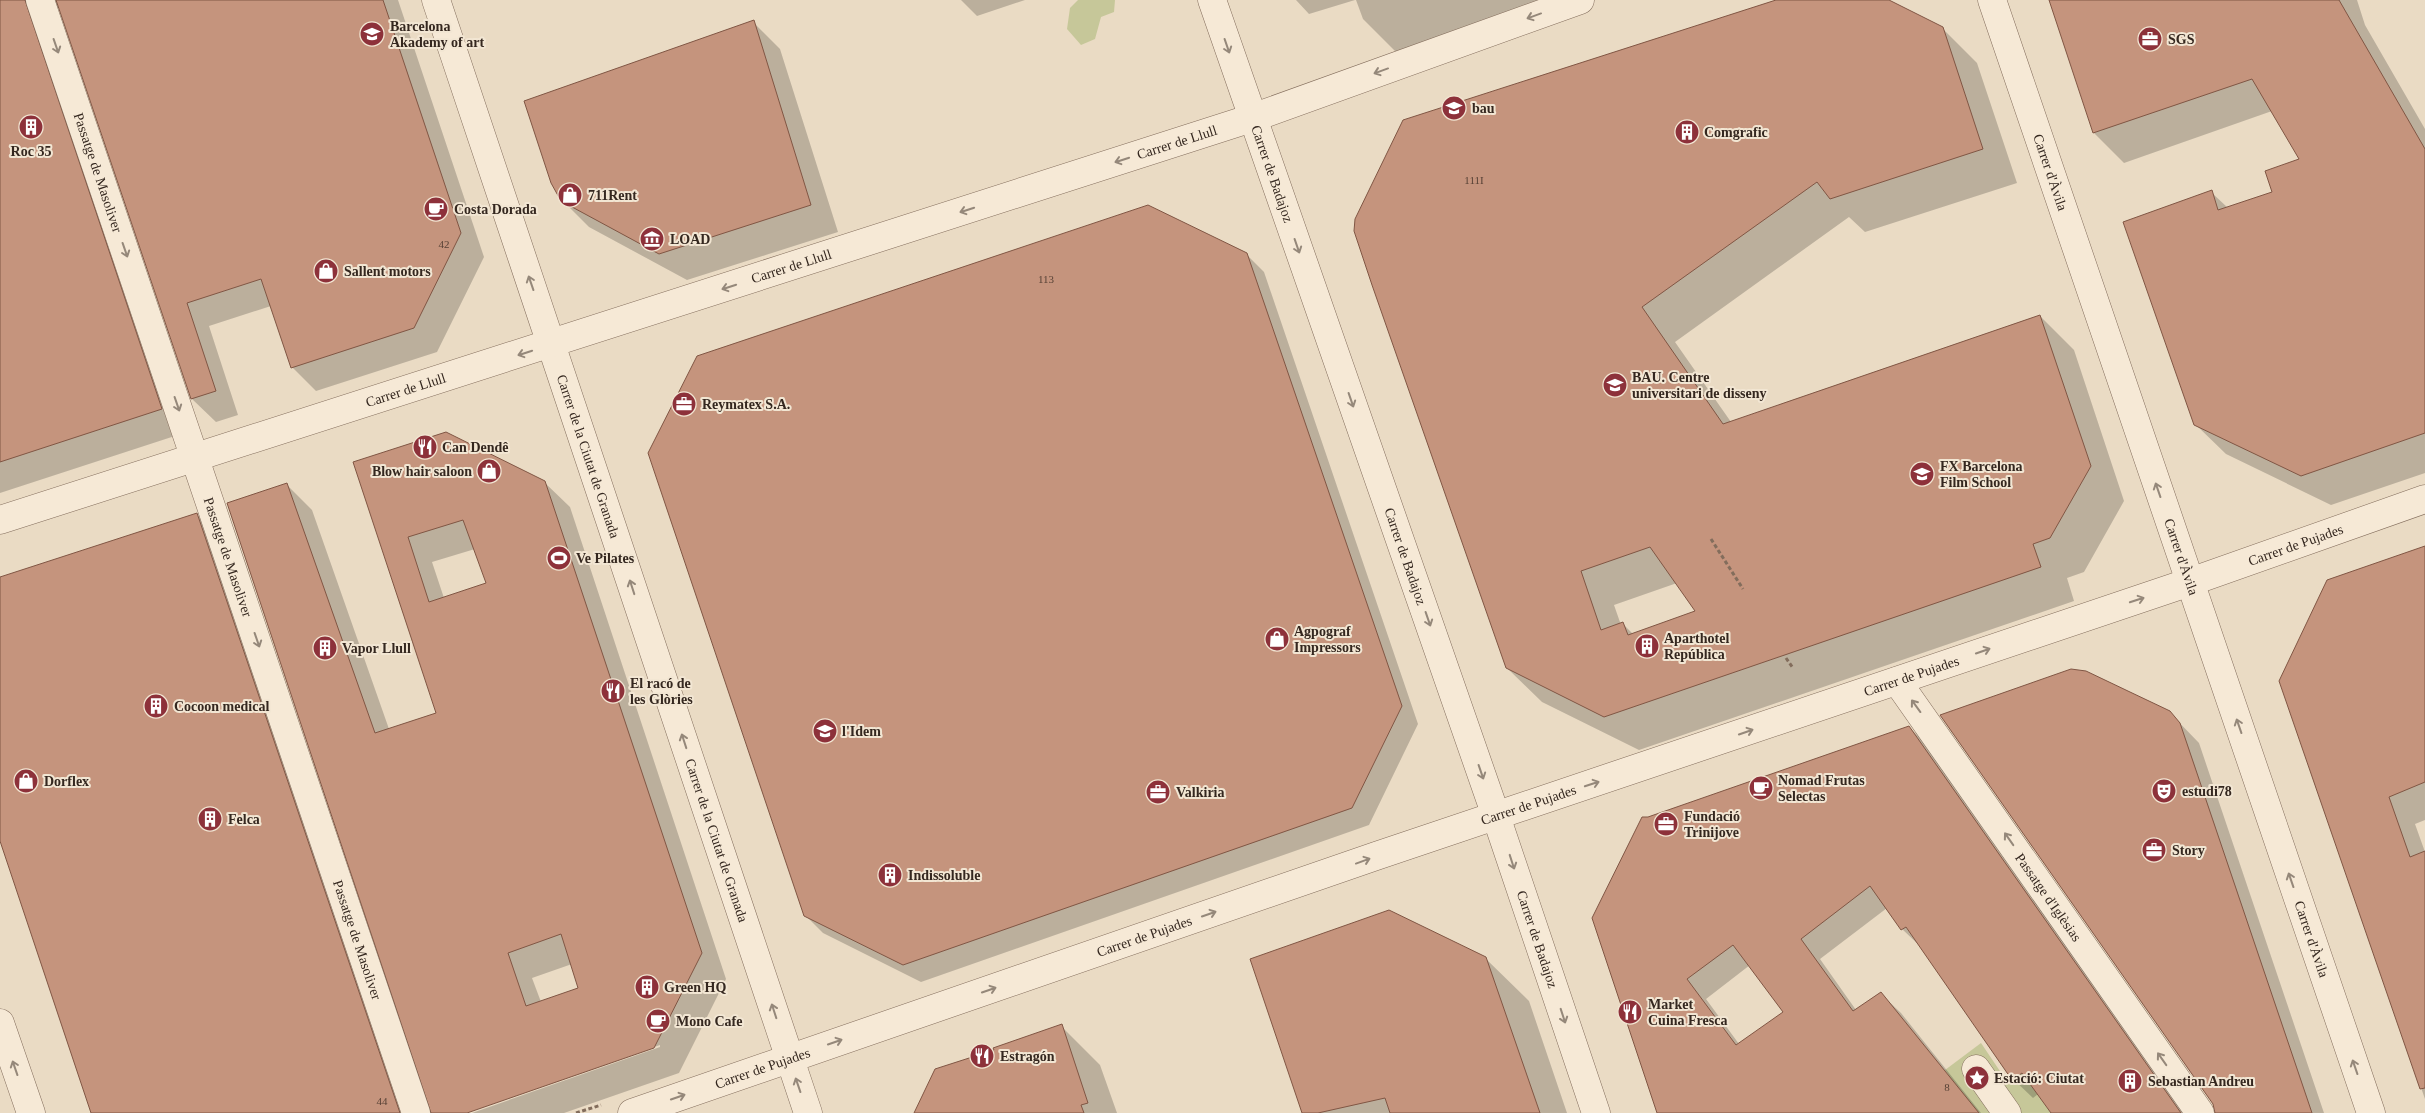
<svg xmlns="http://www.w3.org/2000/svg" width="2425" height="1113" font-family="Georgia,serif">
<style>
.green{fill:#c6c799}
.shadow{fill:#0003;fill-rule:evenodd}
.building{fill:#c5947d;stroke:#805644;fill-rule:evenodd}
.lines{fill:none;stroke-linecap:round;stroke-linejoin:round}
.pedestrian-casing{stroke:#836d5c;stroke-width:29}
.minor-casing{stroke:#836d5c;stroke-width:29}
.tertiary-casing{stroke:#836d5c;stroke-width:29}
.path{stroke:#836d5c;stroke-width:3;stroke-dasharray:4 2.5;stroke-linecap:butt}
.pedestrian{stroke:#f6e9d6;stroke-width:28}
.minor{stroke:#f6e9d6;stroke-width:28}
.tertiary{stroke:#f6e9d6;stroke-width:28}
.oneway{stroke:#95887a}
.labels{text-anchor:middle;stroke-width:4;stroke-linejoin:round;paint-order:stroke}
.number-label{font-size:11px;fill:#584236}
.poi-label{font-size:14px;font-weight:bold;fill:#34271f;stroke:#f2e6d3;text-anchor:start}
.street-label{font-size:14px;fill:#34271f;stroke:#f2e6d3}
</style>
<rect width="100%" height="100%" fill="#eadbc4"/>
<path class="green" d="M1078 0H1115L1114 12 1101 17 1095 39 1081 45 1067 29 1070 8Z
M1981 1043 2008 1083 2023 1072 2051 1113H1976L1945 1070Z"/>
<path class="shadow" d="M0 0H398L484 257 437 352 316 391 292 367 271 306 209 326 238 415 216 422 192 399 61 8H58L52 13 184 433 0 493Z
M961 0H1025L977 16Z
M1296 0H1355L1309 14Z
M1356 0H1595L1406 62 1363 19Z
M1779 0H1886L1942 28 1977 63 2017 183 1865 232 1849 217 1675 342 1731 422 2040 316 2074 350 2124 501 2084 572 2067 578 2074 601 1639 750 1542 702 1507 668 1356 231ZM1677 583 1697 612 1633 634 1623 624 1621 625 1614 605Z
M2050 0H2357L2365 25 2425 129V473L2331 505 2226 454 2195 424 2211 192 2228 208 2274 192 2301 159 2272 111 2124 163 2094 133Z
M753 22 780 49 838 232 687 280 589 227 562 200Z
M1246 254 1264 272 1418 724 1369 825 921 982 823 933 805 915Z
M355 463 544 482 570 507 726 979 679 1073 564 1113H472L660 1047V1045L464 1113H432L287 485 312 510 389 729 438 714ZM475 549 488 584 444 598 432 562ZM572 964 579 988 541 1002 532 978Z
M197 515 221 539 415 1113H93L0 837V578Z
M2425 548V820L2415 824 2425 852V1099L2280 681Z
M2169 712 2199 743 2324 1113H2216Z
M1909 727 1929 747 2185 1113H2053L2038 1094 2033 1098 2013 1079 1922 948 1902 929 1887 908 1820 959 1856 1010 1881 994 1901 1013 1981 1113H1659L1648 818ZM1750 965 1785 1012 1739 1044 1706 999Z
M1485 958 1529 1001 1567 1113H1304Z
M1061 1026 1100 1065 1117 1113H915L996 1051Z"/>
<path class="building" d="M0 0H25L162 409 0 462Z
M56 0H383L461 233 414 328 291 368 261 279 187 303 216 391 191 399Z
M1776 0H1889L1943 27 1983 149 1830 199 1817 182 1642 307 1723 424 2040 315 2091 466 2050 538 2033 544 2041 567 1604 717 1506 668 1372 285 1354 231 1355 219 1403 120ZM1650 547 1695 611 1628 635 1623 622 1601 630 1581 571Z
M2049 0H2339L2425 149V433L2301 476 2194 425 2123 222 2212 190 2218 210 2272 192 2265 171 2299 159 2252 79 2093 133Z
M754 20 811 205 659 254 561 201 551 183 524 101Z
M1148 205 1247 253 1402 706 1352 808 903 965 804 916 648 453 697 356Z
M446 432 545 481 702 953 654 1048 467 1113H431L227 503 287 483 375 733 436 713 353 462ZM463 520 486 583 429 602 408 537ZM561 934 578 988 526 1006 508 953Z
M197 513 400 1113H91L0 841V577Z
M2425 546V782L2389 797 2410 857 2425 851V1088L2420 1089 2279 681 2327 580Z
M2071 669 2086 671 2130 692 2170 711 2180 723 2312 1113H2215L2213 1104 1940 715Z
M1909 726 2181 1113H2051L2022 1073 2012 1080 1906 927 1901 930 1870 886 1801 939 1853 1011 1881 992 1979 1113H1657L1592 918 1642 817H1648ZM1733 945 1783 1012 1736 1045 1687 979Z
M1389 910 1486 957 1540 1113H1390L1385 1098 1318 1113H1302L1250 959Z
M1062 1024 1088 1103 1081 1105 1084 1113H914L935 1069 994 1050 993 1048Z"/>
<g class="lines">
<defs>
<path id="pedestrian" d="M1976 1069 2007 1113"/>
<g id="minor">
<path id="s1" d="M40 0 416 1113"/>
<path id="s2" d="M436 0 808 1113"/>
<path id="s3" d="M1992 0 2371 1113"/>
<path id="s4" d="M1897 681 2200 1113"/>
<path d="M0 1023 31 1113"/>
<path id="s5" d="M632 1113 1376 856 2190 582 2425 499"/>
</g>
<g id="tertiary">
<path id="s6" d="M1212 0 1496 816 1596 1113"/>
<path id="s7" d="M0 520 1252 118 1580 0"/>
</g>
</defs>
<use href="#pedestrian" class="pedestrian-casing"/>
<use href="#minor" class="minor-casing"/>
<use href="#tertiary" class="tertiary-casing"/>
<path class="path" d="M1711 539 1743 589
M1786 658 1793 668
M576 1113 601 1105"/>
<use href="#pedestrian" class="pedestrian"/>
<use href="#minor" class="minor"/>
<use href="#tertiary" class="tertiary"/>
</g>
<defs><path id="oneway-shaft" d="M-6 0H5M1.5-3L5.5 0L1.5 3" fill="none" stroke-width="1.6" stroke-linecap="round" stroke-linejoin="round" transform="scale(1.25)"/></defs>
<g class="oneway">
<use href="#oneway-shaft" transform="translate(1534 16) rotate(160)"/>
<use href="#oneway-shaft" transform="translate(56 46) rotate(71)"/>
<use href="#oneway-shaft" transform="translate(1227 46) rotate(71)"/>
<use href="#oneway-shaft" transform="translate(1381 71) rotate(160)"/>
<use href="#oneway-shaft" transform="translate(1122 160) rotate(162)"/>
<use href="#oneway-shaft" transform="translate(967 210) rotate(162)"/>
<use href="#oneway-shaft" transform="translate(1297 246) rotate(71)"/>
<use href="#oneway-shaft" transform="translate(125 250) rotate(71)"/>
<use href="#oneway-shaft" transform="translate(531 283) rotate(-109)"/>
<use href="#oneway-shaft" transform="translate(729 287) rotate(162)"/>
<use href="#oneway-shaft" transform="translate(525 353) rotate(162)"/>
<use href="#oneway-shaft" transform="translate(1351 400) rotate(71)"/>
<use href="#oneway-shaft" transform="translate(177 404) rotate(71)"/>
<use href="#oneway-shaft" transform="translate(2158 490) rotate(-109)"/>
<use href="#oneway-shaft" transform="translate(632 587) rotate(-108)"/>
<use href="#oneway-shaft" transform="translate(2137 600) rotate(-18)"/>
<use href="#oneway-shaft" transform="translate(1428 619) rotate(71)"/>
<use href="#oneway-shaft" transform="translate(257 640) rotate(71)"/>
<use href="#oneway-shaft" transform="translate(1983 651) rotate(-19)"/>
<use href="#oneway-shaft" transform="translate(1916 706) rotate(-126)"/>
<use href="#oneway-shaft" transform="translate(2239 726) rotate(-109)"/>
<use href="#oneway-shaft" transform="translate(1746 732) rotate(-19)"/>
<use href="#oneway-shaft" transform="translate(684 741) rotate(-108)"/>
<use href="#oneway-shaft" transform="translate(1481 772) rotate(71)"/>
<use href="#oneway-shaft" transform="translate(1592 784) rotate(-18)"/>
<use href="#oneway-shaft" transform="translate(2009 839) rotate(-125)"/>
<use href="#oneway-shaft" transform="translate(1363 861) rotate(-20)"/>
<use href="#oneway-shaft" transform="translate(1512 862) rotate(72)"/>
<use href="#oneway-shaft" transform="translate(2291 880) rotate(-109)"/>
<use href="#oneway-shaft" transform="translate(1209 914) rotate(-19)"/>
<use href="#oneway-shaft" transform="translate(989 990) rotate(-19)"/>
<use href="#oneway-shaft" transform="translate(774 1011) rotate(-108)"/>
<use href="#oneway-shaft" transform="translate(1563 1016) rotate(72)"/>
<use href="#oneway-shaft" transform="translate(835 1042) rotate(-19)"/>
<use href="#oneway-shaft" transform="translate(2162 1059) rotate(-125)"/>
<use href="#oneway-shaft" transform="translate(2355 1067) rotate(-109)"/>
<use href="#oneway-shaft" transform="translate(15 1068) rotate(-109)"/>
<use href="#oneway-shaft" transform="translate(798 1085) rotate(-109)"/>
<use href="#oneway-shaft" transform="translate(678 1097) rotate(-19)"/>
</g>
<defs>
<symbol id="school-disc" viewBox="-11 -11 22 22"><circle r="9.5" fill="#8d313a" stroke="#f2e6d3"/><path d="M0-5L7-2L0 1L-7-2ZM-4 1L0 2.5L4 1V4Q0 6-4 4Z" fill="#fff"/></symbol>
<symbol id="office-disc" viewBox="-11 -11 22 22"><circle r="9.5" fill="#8d313a" stroke="#f2e6d3"/><path d="M-6-3h4V-5.5h4V-3h4V5H-6ZM-1-4.5V-3h2v-1.5ZM-6 0V1H6V0Z" fill="#fff"/></symbol>
<symbol id="university-disc" viewBox="-11 -11 22 22"><circle r="9.5" fill="#8d313a" stroke="#f2e6d3"/><path d="M0-5L7-2L0 1L-7-2ZM-4 1L0 2.5L4 1V4Q0 6-4 4Z" fill="#fff"/></symbol>
<symbol id="building-disc" viewBox="-11 -11 22 22"><circle r="9.5" fill="#8d313a" stroke="#f2e6d3"/><path d="M-4-6H4V6H1V3H-1V6H-4ZM-2.5-4.3h1.7v1.8h-1.7ZM.8-4.3h1.7v1.8H.8ZM-2.5-1h1.7V.8h-1.7ZM.8-1h1.7V.8H.8Z" fill="#fff"/></symbol>
<symbol id="shop-disc" viewBox="-11 -11 22 22"><circle r="9.5" fill="#8d313a" stroke="#f2e6d3"/><path d="M-5-2.5h2.3a2.7 3.5 0 0 1 5.4 0H5L5.5 6h-11ZM-1.5-2.5h3a1.5 2.3 0 0 0-3 0Z" fill="#fff"/></symbol>
<symbol id="cafe-disc" viewBox="-11 -11 22 22"><circle r="9.5" fill="#8d313a" stroke="#f2e6d3"/><path d="M-5.5-4.5H6V0H3Q3 3.5 0 3.5H-2.5Q-5.5 3.5-5.5 0ZM3-3.2v2h1.7v-2ZM-6 4.5H4V6H-6Z" fill="#fff"/></symbol>
<symbol id="museum-disc" viewBox="-11 -11 22 22"><circle r="9.5" fill="#8d313a" stroke="#f2e6d3"/><path d="M0-6L6-3V-2H-6V-3ZM-5-1h2V3h-2ZM-1-1h2V3h-2ZM3-1h2V3H3ZM-6 4H6V6H-6Z" fill="#fff"/></symbol>
<symbol id="restaurant-disc" viewBox="-11 -11 22 22"><circle r="9.5" fill="#8d313a" stroke="#f2e6d3"/><path d="M-5-6h1v4h1v-4h1v4h1v-4h1v5L-1.5 .5V6h-2V.5L-5-1ZM5-6V6H3V1.5H1.5Q1.5-4 5-6Z" fill="#fff"/></symbol>
<symbol id="stadium-disc" viewBox="-11 -11 22 22"><circle r="9.5" fill="#8d313a" stroke="#f2e6d3"/><path d="M0-5a6.5 5 0 1 0 0 10a6.5 5 0 1 0 0-10ZM-3.5-1.8h7v3.6h-7Z" fill="#fff"/></symbol>
<symbol id="theatre-disc" viewBox="-11 -11 22 22"><circle r="9.5" fill="#8d313a" stroke="#f2e6d3"/><path d="M-5-5.5Q0-4 5-5.5V0Q5 5 0 6Q-5 5-5 0ZM-3.3-2.5H-1v1.5H-3.3ZM1-2.5H3.3v1.5H1ZM-2.8 1Q0 5.5 2.8 1Z" fill="#fff"/></symbol>
<symbol id="sight-disc" viewBox="-11 -11 22 22"><circle r="9.5" fill="#8d313a" stroke="#f2e6d3"/><path d="M0-6L1.8-2.2L6-1.7L2.9 1.2L3.7 5.4L0 3.3L-3.7 5.4L-2.9 1.2L-6-1.7L-1.8-2.2Z" fill="#fff"/></symbol>
</defs>
<g fill-rule="evenodd">
<use href="#school-disc" x="358" y="20" width="28" height="28"/>
<use href="#office-disc" x="2136" y="25" width="28" height="28"/>
<use href="#university-disc" x="1440" y="94" width="28" height="28"/>
<use href="#building-disc" x="17" y="113" width="28" height="28"/>
<use href="#building-disc" x="1673" y="118" width="28" height="28"/>
<use href="#shop-disc" x="556" y="181" width="28" height="28"/>
<use href="#cafe-disc" x="422" y="195" width="28" height="28"/>
<use href="#museum-disc" x="638" y="225" width="28" height="28"/>
<use href="#shop-disc" x="312" y="257" width="28" height="28"/>
<use href="#university-disc" x="1601" y="371" width="28" height="28"/>
<use href="#office-disc" x="670" y="390" width="28" height="28"/>
<use href="#restaurant-disc" x="411" y="433" width="28" height="28"/>
<use href="#shop-disc" x="475" y="457" width="28" height="28"/>
<use href="#university-disc" x="1908" y="460" width="28" height="28"/>
<use href="#stadium-disc" x="545" y="544" width="28" height="28"/>
<use href="#shop-disc" x="1263" y="625" width="28" height="28"/>
<use href="#building-disc" x="1633" y="632" width="28" height="28"/>
<use href="#building-disc" x="311" y="634" width="28" height="28"/>
<use href="#restaurant-disc" x="599" y="677" width="28" height="28"/>
<use href="#building-disc" x="142" y="692" width="28" height="28"/>
<use href="#university-disc" x="811" y="717" width="28" height="28"/>
<use href="#shop-disc" x="12" y="767" width="28" height="28"/>
<use href="#cafe-disc" x="1747" y="774" width="28" height="28"/>
<use href="#theatre-disc" x="2150" y="777" width="28" height="28"/>
<use href="#office-disc" x="1144" y="778" width="28" height="28"/>
<use href="#building-disc" x="196" y="805" width="28" height="28"/>
<use href="#office-disc" x="1652" y="810" width="28" height="28"/>
<use href="#office-disc" x="2140" y="836" width="28" height="28"/>
<use href="#building-disc" x="876" y="861" width="28" height="28"/>
<use href="#building-disc" x="633" y="973" width="28" height="28"/>
<use href="#restaurant-disc" x="1616" y="998" width="28" height="28"/>
<use href="#cafe-disc" x="644" y="1007" width="28" height="28"/>
<use href="#restaurant-disc" x="968" y="1042" width="28" height="28"/>
<use href="#sight-disc" x="1963" y="1064" width="28" height="28"/>
<use href="#building-disc" x="2116" y="1067" width="28" height="28"/>
</g>
<g class="labels">
<g class="number-label">
<text x="1474" y="184">111I</text>
<text x="444" y="248">42</text>
<text x="1046" y="283">113</text>
<text x="1947" y="1091">8</text>
<text x="382" y="1105">44</text>
</g>
<g class="poi-label">
<text x="390" y="31">Barcelona<tspan x="390" dy="16">Akademy of art</tspan></text>
<text x="2168" y="44">SGS</text>
<text x="1472" y="113">bau</text>
<text x="1704" y="137">Comgrafic</text>
<text x="31" y="156" text-anchor="middle">Roc 35</text>
<text x="588" y="200">711Rent</text>
<text x="454" y="214">Costa Dorada</text>
<text x="670" y="244">LOAD</text>
<text x="344" y="276">Sallent motors</text>
<text x="1632" y="382">BAU. Centre<tspan x="1632" dy="16">universitari de disseny</tspan></text>
<text x="702" y="409">Reymatex S.A.</text>
<text x="442" y="452">Can Dendê</text>
<text x="1940" y="471">FX Barcelona<tspan x="1940" dy="16">Film School</tspan></text>
<text x="472" y="476" text-anchor="end">Blow hair saloon</text>
<text x="576" y="563">Ve Pilates</text>
<text x="1294" y="636">Agpograf<tspan x="1294" dy="16">Impressors</tspan></text>
<text x="1664" y="643">Aparthotel<tspan x="1664" dy="16">República</tspan></text>
<text x="342" y="653">Vapor Llull</text>
<text x="630" y="688">El racó de<tspan x="630" dy="16">les Glòries</tspan></text>
<text x="174" y="711">Cocoon medical</text>
<text x="842" y="736">l'Idem</text>
<text x="1778" y="785">Nomad Frutas<tspan x="1778" dy="16">Selectas</tspan></text>
<text x="44" y="786">Dorflex</text>
<text x="2182" y="796">estudi78</text>
<text x="1176" y="797">Valkiria</text>
<text x="1684" y="821">Fundació<tspan x="1684" dy="16">Trinijove</tspan></text>
<text x="228" y="824">Felca</text>
<text x="2172" y="855">Story</text>
<text x="908" y="880">Indissoluble</text>
<text x="664" y="992">Green HQ</text>
<text x="1648" y="1009">Market<tspan x="1648" dy="16">Cuina Fresca</tspan></text>
<text x="676" y="1026">Mono Cafe</text>
<text x="1000" y="1061">Estragón</text>
<text x="1994" y="1083">Estació: Ciutat</text>
<text x="2148" y="1086">Sebastian Andreu</text>
</g>
<g class="street-label">
<text dy="5" stroke="none"><textPath href="#s7" startOffset="1236">Carrer de Llull</textPath></text>
<text dy="5" stroke="none"><textPath href="#s1" startOffset="182">Passatge de Masoliver</textPath></text>
<text dy="5" stroke="none"><textPath href="#s3" startOffset="182">Carrer d'Àvila</textPath></text>
<text dy="5" stroke="none"><textPath href="#s6" startOffset="184">Carrer de Badajoz</textPath></text>
<text dy="5" stroke="none"><textPath href="#s7" startOffset="831">Carrer de Llull</textPath></text>
<text dy="5" stroke="none"><textPath href="#s7" startOffset="426">Carrer de Llull</textPath></text>
<text dy="5" stroke="none"><textPath href="#s2" startOffset="481">Carrer de la Ciutat de Granada</textPath></text>
<text dy="5" stroke="none"><textPath href="#s5" startOffset="1758">Carrer de Pujades</textPath></text>
<text dy="5" stroke="none"><textPath href="#s1" startOffset="588">Passatge de Masoliver</textPath></text>
<text dy="5" stroke="none"><textPath href="#s6" startOffset="589">Carrer de Badajoz</textPath></text>
<text dy="5" stroke="none"><textPath href="#s3" startOffset="588">Carrer d'Àvila</textPath></text>
<text dy="5" stroke="none"><textPath href="#s5" startOffset="1352">Carrer de Pujades</textPath></text>
<text dy="5" stroke="none"><textPath href="#s5" startOffset="948">Carrer de Pujades</textPath></text>
<text dy="5" stroke="none"><textPath href="#s2" startOffset="886">Carrer de la Ciutat de Granada</textPath></text>
<text dy="5" stroke="none"><textPath href="#s4" startOffset="264">Passatge d'Iglèsias</textPath></text>
<text dy="5" stroke="none"><textPath href="#s5" startOffset="542">Carrer de Pujades</textPath></text>
<text dy="5" stroke="none"><textPath href="#s6" startOffset="994">Carrer de Badajoz</textPath></text>
<text dy="5" stroke="none"><textPath href="#s1" startOffset="992">Passatge de Masoliver</textPath></text>
<text dy="5" stroke="none"><textPath href="#s3" startOffset="992">Carrer d'Àvila</textPath></text>
<text dy="5" stroke="none"><textPath href="#s5" startOffset="138">Carrer de Pujades</textPath></text>
</g>
</g>
</svg>
